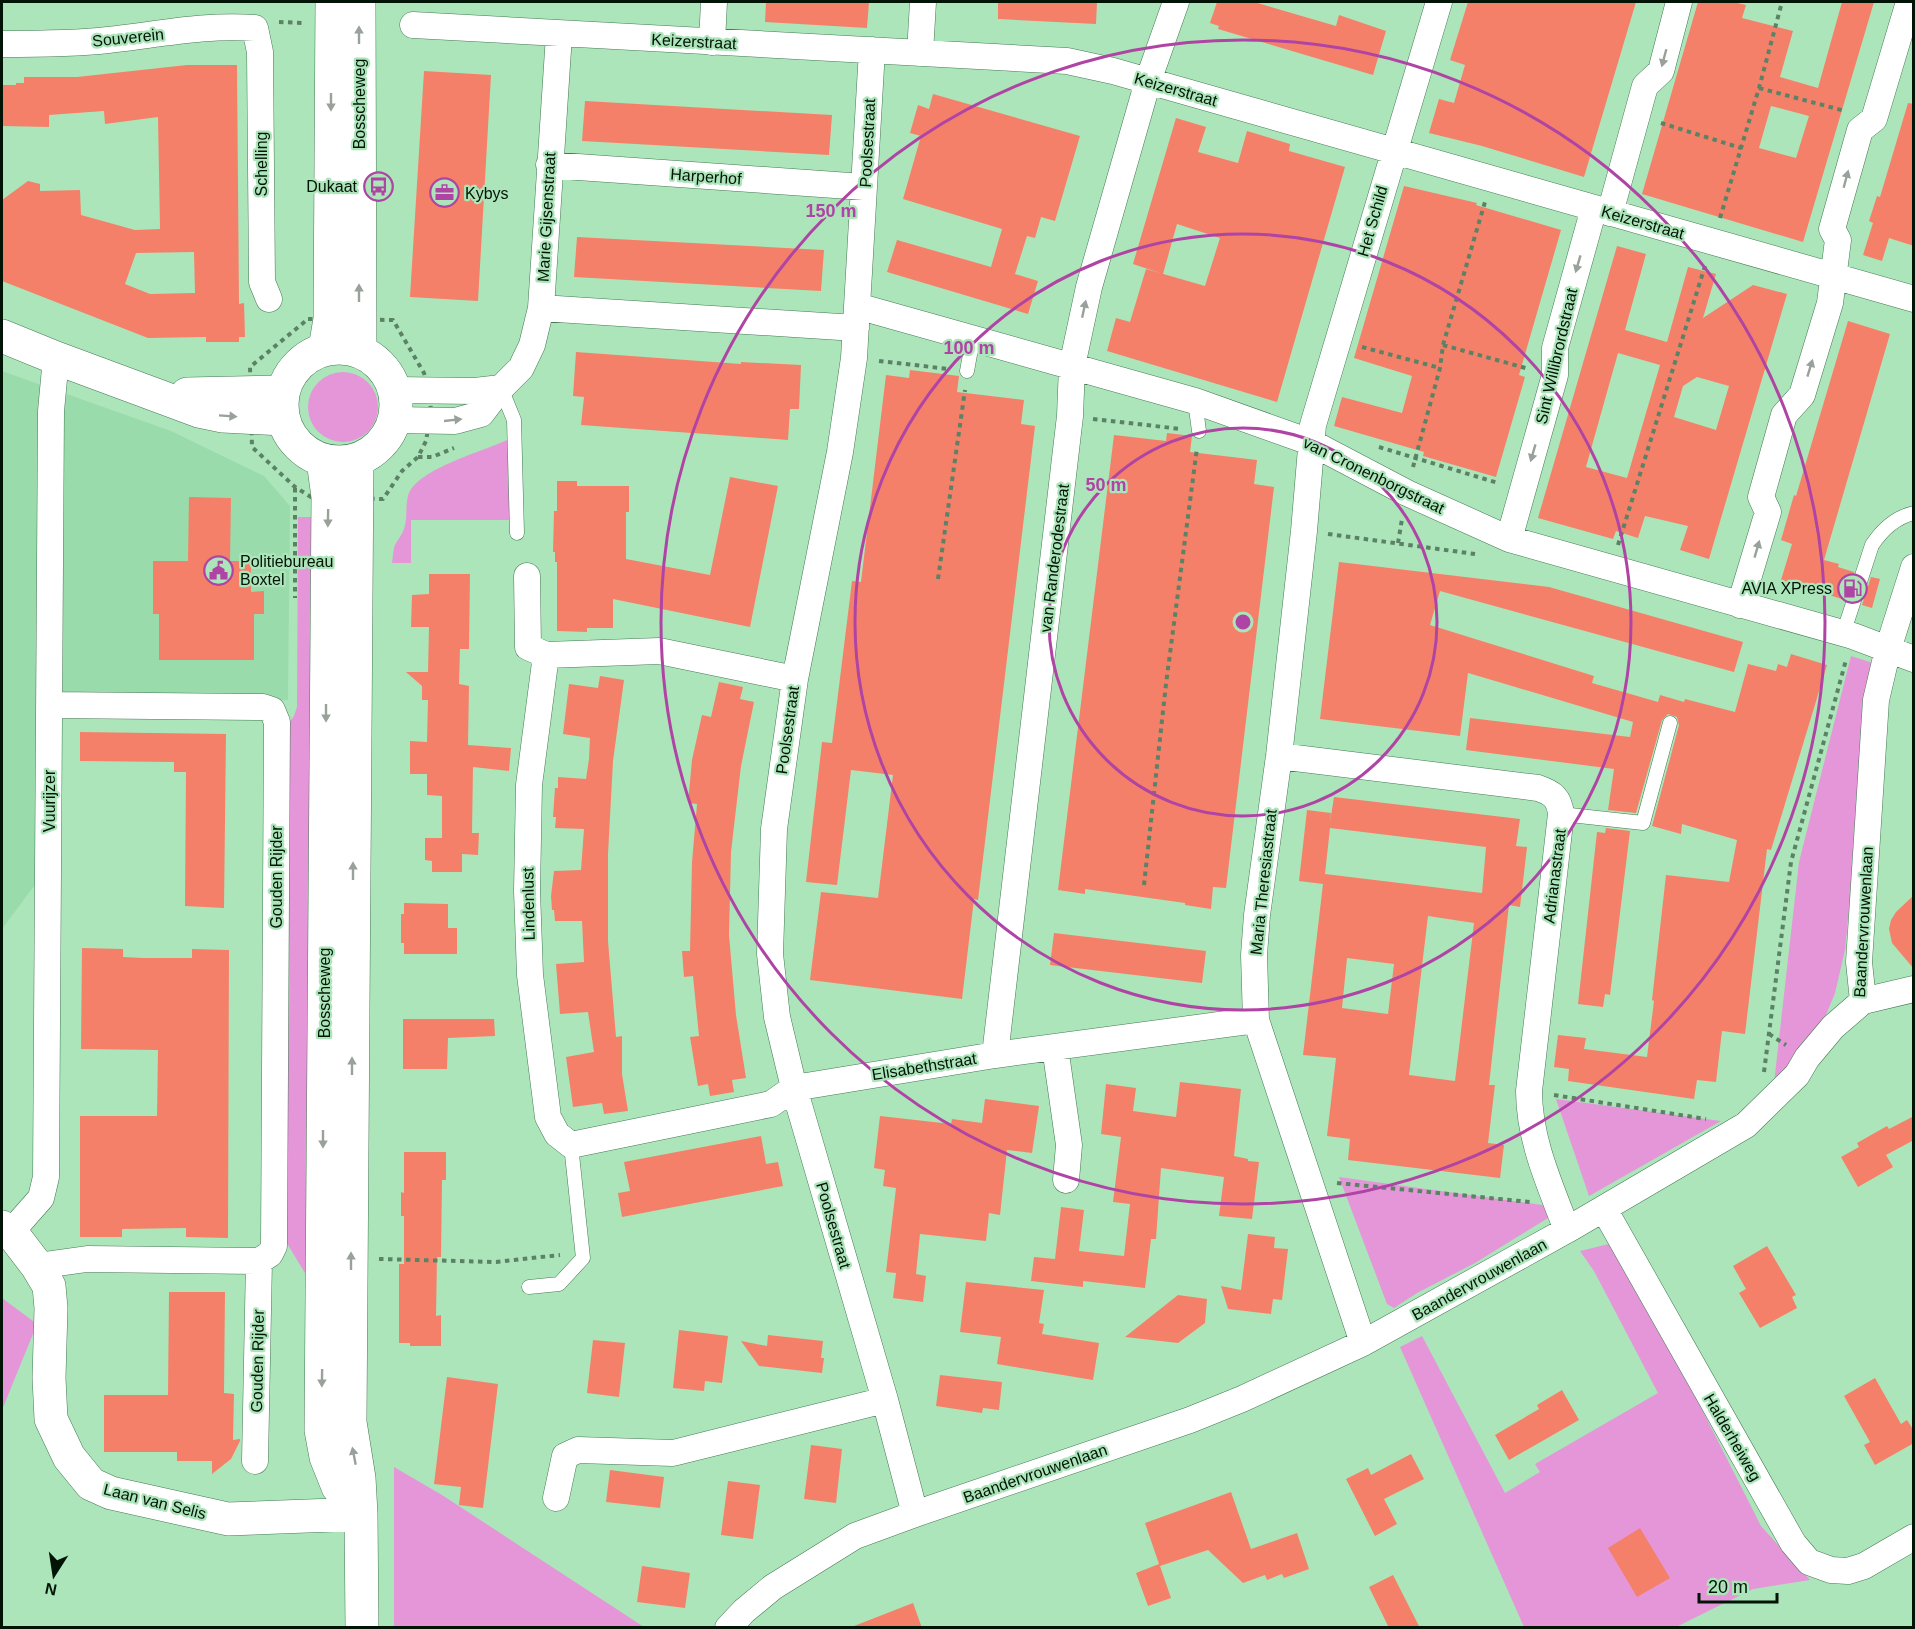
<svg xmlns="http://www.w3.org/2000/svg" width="1915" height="1629" font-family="Helvetica,sans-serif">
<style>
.built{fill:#9adbab}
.green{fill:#e496d9}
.building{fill:#f58069;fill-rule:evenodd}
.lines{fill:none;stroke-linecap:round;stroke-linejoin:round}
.lane-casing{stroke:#447a54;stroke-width:15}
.street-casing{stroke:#447a54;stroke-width:27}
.secondary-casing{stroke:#447a54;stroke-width:34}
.path{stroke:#5b8265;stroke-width:4;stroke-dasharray:4.5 4.5;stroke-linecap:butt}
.lane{stroke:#fff;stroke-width:14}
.street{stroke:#fff;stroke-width:26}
.secondary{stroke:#fff;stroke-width:33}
.oneway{fill:#99a19b}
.ring{fill:none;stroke:#b044a4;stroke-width:3}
.labels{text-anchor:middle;stroke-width:4.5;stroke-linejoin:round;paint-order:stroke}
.street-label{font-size:16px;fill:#011406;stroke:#ace5ba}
.poi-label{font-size:16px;fill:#011406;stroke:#ace5ba;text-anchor:end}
.centre{fill:#b044a4;stroke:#ace5ba;stroke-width:3}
.ring-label{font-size:18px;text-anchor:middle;font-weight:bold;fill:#b044a4;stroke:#ace5ba;stroke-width:4.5;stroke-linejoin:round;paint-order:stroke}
</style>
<rect width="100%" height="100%" fill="#ace5ba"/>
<path class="built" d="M2 371 171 431 264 476 290 506 288 700H40V878L2 929Z"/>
<path class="green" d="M308 407a35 35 0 1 1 70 0a35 35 0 1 1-70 0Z
M511 438V520H411V563H392C393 558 393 550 395 545 398 539 402 535 404 529 408 518 405 507 408 496 416 468 487 451 511 438Z
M298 517H322L308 1278 285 1240 287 725 294 716 297 707Z
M1851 656 1873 663 1845 950 1835 993 1812 1049 1773 1092 1799 862Z
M1556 1099 1721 1121 1589 1196Z
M1339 1177 1550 1206 1548 1218 1475 1263 1417 1293 1394 1308 1387 1304Z
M1613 1243 1687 1380 1761 1526 1810 1580 1753 1589 1676 1627H1524L1400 1347 1422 1336 1505 1493 1540 1472 1535 1464 1658 1393 1594 1271 1580 1251Z
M2 1298 37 1324 2 1410Z
M394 1467 442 1495 644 1627H394Z"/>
<path class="building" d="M766 2H869L867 28 765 22Z
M998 2H1097L1096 24 998 19Z
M1217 2H1254L1336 26 1339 15 1386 31 1373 75 1218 29 1219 26 1210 23Z
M1468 2H1636L1584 177 1482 146 1429 133 1439 99 1454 103 1465 65 1450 60Z
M1698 2H1733L1746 5 1742 18 1793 31 1780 77 1818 88 1842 2H1874L1803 242 1642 194ZM1771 106 1809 116 1796 158 1759 148Z
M187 65H237L239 304 244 303 245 337H239V342H206V337L148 338 2 281V200L28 181 40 184V191L80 190 81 215 135 230 160 229 158 117 105 124 104 111 49 115V127L2 126V85H16V83H24V77H77ZM194 252 195 293 150 294 125 284 136 253Z
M424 71 491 75 478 301 410 297Z
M933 94 1080 136 1055 221 1041 217 1035 238 1027 236 1015 274 1038 281 1028 314 887 272 897 240 991 267 1002 229 903 199 921 136 910 133 918 105 929 109Z
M585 101 832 115 829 155 582 141Z
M1908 103 1914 104V246L1889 238 1882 261 1863 255 1873 223 1869 221 1877 196 1880 197Z
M1176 118 1206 127 1198 152 1238 163 1247 131 1290 144 1289 151 1345 167 1277 402 1107 351 1116 318 1130 322 1146 269 1205 286 1220 238 1177 224 1163 274 1133 264Z
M1404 186 1477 203 1476 205 1561 230 1519 375 1525 377 1496 477 1423 456 1424 452 1334 426 1342 397 1402 413 1412 376 1354 358Z
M577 237 824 250 821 291 574 277Z
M1617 246 1646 254 1625 330 1667 342 1688 267 1716 274 1703 318 1753 285 1787 294 1709 559 1680 550 1688 526 1645 516 1638 538 1616 531 1613 539 1538 518ZM1618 353 1660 365 1627 478 1586 467ZM1697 377 1729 386 1716 430 1674 417 1683 386Z
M1848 321 1890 334 1824 560 1839 564 1838 567 1854 572 1845 600 1781 580 1792 544 1781 540 1794 495 1796 496Z
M576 352 741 364V362L801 365 799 409H790L788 440 581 425 584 397 573 396Z
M910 370 959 376 957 392 1024 400 1021 424 1035 426 978 900 974 899 962 999 810 980 821 892 878 898 893 775 851 770 837 885 806 882 822 742 832 743 852 581 861 582 886 375 909 378Z
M1167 433 1192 436 1190 452 1257 460 1254 484 1274 487 1226 888 1213 887 1211 909 1185 905V903L1085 889V894L1058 890 1114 435 1166 441Z
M730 477 778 486 750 627 613 599V628H587V632L557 631V562H555V552H553L554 511H557V481H577V486H629V512H626V559L710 575Z
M189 497 231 498 230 561H251V592L264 591V614H254V660H159V614H153V561H188Z
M1339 562 1549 587 1743 642 1734 672 1440 591 1430 625 1594 676 1592 683 1658 702 1660 695 1684 702 1685 699 1735 712 1748 664 1776 671 1778 664 1787 667 1791 654 1827 665 1771 850 1767 849 1745 1034 1722 1031 1716 1082 1697 1080 1694 1099 1568 1081 1569 1069 1554 1067 1558 1035 1586 1038 1584 1049 1647 1057 1654 1001 1652 1000 1666 875 1729 882 1737 840 1682 824 1681 834 1652 826 1679 725 1677 717 1668 714 1662 720 1636 813 1608 810 1614 769 1466 750 1470 718 1630 737 1633 722 1502 683 1468 673 1460 736 1320 719Z
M429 574H470L469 649H460L459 684 469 686 468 745 511 748 509 771 473 767 472 833H479L478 855 462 854V872H432V861L425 860V838H442V796L427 795V774H410V741L427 742 428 700H422V686L406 672H428L429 627H411L412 595 429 594Z
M1871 577 1880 579 1872 608 1862 605Z
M600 676 624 680 613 761 608 854V941L616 1037 622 1036V1074L628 1111 604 1114 602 1103 573 1107 566 1057 594 1052 588 1012 560 1014 556 964 584 962 582 921H555L554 910H552L551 896 554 871 581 870 584 829 555 828 556 817H553L555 788H558V777L586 779 589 759 590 738 563 734 569 684 598 688Z
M719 682 743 687 740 699 754 702 741 766 731 852 729 935 736 1015 746 1078 732 1080 734 1092 710 1096 708 1084 698 1086 690 1037 699 1036 693 976 684 977 682 951H690L692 862 697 804 688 803 692 760 702 715 711 717Z
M80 732 226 734 224 908 185 906 186 772H174V762L80 761Z
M1334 797 1520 819 1516 846 1527 847 1524 873 1520 907 1509 905 1489 1085H1495L1488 1143 1504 1145 1500 1178 1348 1160 1350 1139 1327 1136 1336 1058 1303 1055 1323 884 1299 881 1307 810 1331 813 1330 822ZM1330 828 1486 847 1482 893 1325 874ZM1428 916 1474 923 1455 1081 1409 1075ZM1347 958 1394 964 1388 1014 1342 1008Z
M1606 828 1630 831 1610 995 1605 994 1603 1007 1578 1004 1597 832 1605 833Z
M1914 895V969L1892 943 1889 929 1891 920 1896 912Z
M404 903 448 904V928H457V954H404V943H401V914H404Z
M1054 933 1206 951 1202 983 1050 965Z
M82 948 123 949V957L143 958H192V949L229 950 228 1238 186 1237V1228L122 1229V1237H80V1116H157L158 1050 81 1049Z
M403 1019H494L495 1036 448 1038 447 1069H403Z
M1180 1082 1241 1089 1234 1156 1248 1159V1161L1259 1162 1252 1219 1219 1216 1224 1177 1161 1168 1156 1239H1151L1145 1288 1083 1281V1287L1031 1281 1034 1257 1055 1259 1061 1207 1084 1210 1079 1251 1124 1256 1130 1204 1113 1202 1121 1137 1101 1134 1106 1084 1136 1088 1133 1111 1176 1117Z
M985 1099 1039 1106 1032 1153 1007 1150 1000 1215 989 1213 986 1241 920 1234 916 1274 926 1276 923 1302 893 1298 896 1273 886 1272 896 1188 883 1186 885 1170 874 1168 880 1116 951 1124 952 1119 982 1123Z
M1914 1116V1140L1886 1155 1893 1167 1858 1187 1841 1157 1859 1147 1857 1143 1887 1126 1889 1129Z
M761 1136 766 1164 778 1162 783 1186 622 1217 618 1193 630 1191 624 1162Z
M404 1152H446V1180H442L441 1257H437L436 1316 441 1315V1346H410V1343H399V1264H404V1216H401V1192L404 1193Z
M1248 1234 1275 1237 1274 1248 1288 1249 1282 1300 1273 1299 1271 1314 1228 1309 1221 1286 1241 1290Z
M1767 1246 1796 1295 1792 1297 1797 1308 1760 1328 1739 1293 1746 1289 1733 1266Z
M966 1282 1044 1290 1039 1323 1044 1324 1042 1334 1099 1343 1093 1380 997 1364 1001 1337 960 1332Z
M169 1292H225L224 1393 234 1394 233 1440 240 1439V1441L231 1459 212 1474V1461H177V1452H104V1395H168Z
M1178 1295 1207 1299 1205 1323 1178 1343 1125 1337Z
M679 1330 728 1336 722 1383 705 1381 704 1391 673 1388Z
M768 1335 823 1341 821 1358H824L822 1373 759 1366 741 1341 767 1346Z
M593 1340 625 1343 619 1397 587 1393Z
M940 1375 1002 1382 999 1410 983 1408 982 1413 936 1406Z
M447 1377 498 1384 483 1508 459 1505 461 1487 434 1484Z
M1875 1378 1901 1424 1907 1420 1914 1431V1443L1875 1465 1864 1445 1870 1442 1844 1396Z
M1562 1390 1579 1420 1509 1460 1495 1435 1539 1409 1537 1405Z
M811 1445 842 1449 836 1503 804 1499Z
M1411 1454 1424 1479 1384 1499 1397 1524 1375 1536 1346 1479 1368 1468 1371 1475Z
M610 1470 664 1477 660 1508 606 1502Z
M728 1481 760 1485 753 1539 721 1535Z
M1231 1492 1251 1549 1297 1533 1309 1569 1284 1578 1282 1574 1267 1580 1265 1575 1243 1583 1208 1550 1160 1566 1171 1598 1148 1606 1136 1573 1159 1564 1145 1523Z
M1640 1528 1670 1578 1637 1597 1608 1548Z
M642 1566 690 1573 685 1608 637 1602Z
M1393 1575 1420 1628H1389L1369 1587Z
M913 1603 922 1628H855L854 1626Z"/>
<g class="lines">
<defs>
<path id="lane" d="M967 371 973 338
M501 388 514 420 517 533
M1195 401 1199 431
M1843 634 1872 545C1882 530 1896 517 1914 513
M1561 814 1643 823 1670 723
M529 1287 559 1284 583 1258 571 1145"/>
<path id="street" d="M413 25 1067 61 1113 71 1914 299
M712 42 714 2
M2 44C37 44 73 44 108 40 156 35 206 24 255 28L260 52 262 282 269 299
M872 50 854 358 840 452 795 679 774 829 770 954 777 1017 794 1088 885 1400 915 1514
M920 53 923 2
M549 165 864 187
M1610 213 1645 86 1661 71 1679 2
M857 306 1195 401 1310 442 1407 493 1509 539 1853 636 1914 659
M541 308 856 328
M395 390 475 391 501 388
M395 420 455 421 481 414 501 388 521 368 532 345 541 308 559 35
M1509 539 1555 375V348L1594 208
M527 576 528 647 546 655 529 785 527 891 530 975 548 1117 557 1134 571 1145 771 1104 794 1088 995 1055 1256 1020
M1740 605 1768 512 1761 497 1784 415 1802 395 1830 303 1838 240 1832 229 1860 130 1874 119 1909 2
M546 655 659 651 795 679
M1279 756 1538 788C1553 793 1559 798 1561 814L1529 1091C1529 1140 1550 1185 1567 1230
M1863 1001 1859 962 1876 700 1888 649 1914 567
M1055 1047 1069 1145 1066 1180
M995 1055 1070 416 1072 366 1089 287 1148 81 1176 2
M1604 1209 1793 1543 1809 1562 1831 1570 1848 1571 1864 1566 1914 1537
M11 1232 41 1198 46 1177 51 411 56 358
M37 1266 87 1259 259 1261 270 1254 274 1246 277 722 272 710 263 707 50 705
M1363 1343 1256 1020 1254 955 1257 915 1279 756 1304 531 1313 425 1439 2
M255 1461 259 1261
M556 1498 565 1456 578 1450 673 1453 885 1400
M728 1628 744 1611 773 1587 855 1536 915 1514 1190 1420 1242 1399 1363 1343 1567 1230 1746 1125 1797 1075 1807 1058 1833 1027 1863 1001 1914 989"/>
<path id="secondary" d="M359 2 360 351
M2 336 56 358 199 411 223 416 283 419
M282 405a57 57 0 1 1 114 0a57 57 0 1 1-114 0Z
M325 349 330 319 332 2
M187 394 283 392
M323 460 328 497 321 1430 326 1457 338 1487 361 1514
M357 460 350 1422 359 1478 361 1514 362 1628
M2 1227 11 1232 37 1266 49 1286 51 1308 49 1378 51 1419 69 1457 91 1484 111 1493 228 1519 361 1514"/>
</defs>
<use href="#lane" class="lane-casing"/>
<use href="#street" class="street-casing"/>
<use href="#secondary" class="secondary-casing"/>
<path class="path" d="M279 22 304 23
M1759 88 1845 111
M1661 123 1741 148
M1720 218 1759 88 1782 2
M308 319 393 320 424 373 429 391 431 411 426 441 418 457 402 471 383 499 311 497 295 487 252 447 250 367Z
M1443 345 1529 369
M1362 347 1440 368
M879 361 949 369
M1093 419 1181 429
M1379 447 1498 483
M418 457H432L454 448
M1413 467 1440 368 1443 345 1485 202
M295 488V598
M1328 534 1475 554
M1398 543 1402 519
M1618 545 1705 266
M938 579 965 390
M1144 885 1166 684 1197 448
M1769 1034 1786 1045
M1764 1072 1791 862 1846 660
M1554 1095 1706 1119
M1337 1183 1530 1202
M379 1259 496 1262 560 1255"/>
<use href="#lane" class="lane"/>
<use href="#street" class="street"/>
<use href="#secondary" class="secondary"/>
</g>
<defs><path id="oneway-solid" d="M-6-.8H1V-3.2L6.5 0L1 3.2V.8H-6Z" transform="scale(1.5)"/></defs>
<g class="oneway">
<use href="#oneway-solid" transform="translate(359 35) rotate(-90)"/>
<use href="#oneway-solid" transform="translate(1664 58) rotate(105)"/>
<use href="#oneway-solid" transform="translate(331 102) rotate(90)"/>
<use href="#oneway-solid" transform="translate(1846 179) rotate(-75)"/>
<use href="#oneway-solid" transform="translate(1578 264) rotate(106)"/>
<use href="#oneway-solid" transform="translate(359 293) rotate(-90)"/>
<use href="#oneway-solid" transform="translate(1084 309) rotate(-78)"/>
<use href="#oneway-solid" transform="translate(1810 368) rotate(-73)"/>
<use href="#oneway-solid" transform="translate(228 416) rotate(4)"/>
<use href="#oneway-solid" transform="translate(453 420) rotate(-6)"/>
<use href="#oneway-solid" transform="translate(1533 453) rotate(106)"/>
<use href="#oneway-solid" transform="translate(328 518) rotate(91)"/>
<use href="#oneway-solid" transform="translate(1757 549) rotate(-74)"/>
<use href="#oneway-solid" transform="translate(326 713) rotate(90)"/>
<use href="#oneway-solid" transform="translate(353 871) rotate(-90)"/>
<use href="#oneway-solid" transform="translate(352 1066) rotate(-90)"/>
<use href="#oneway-solid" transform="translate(323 1139) rotate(90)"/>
<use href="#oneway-solid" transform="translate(351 1261) rotate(-90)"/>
<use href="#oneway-solid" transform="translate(322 1378) rotate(91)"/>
<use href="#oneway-solid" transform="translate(354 1456) rotate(-101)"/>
</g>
<g class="ring">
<circle cx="1243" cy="622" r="194"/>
<circle cx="1243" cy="622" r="388"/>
<circle cx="1243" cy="622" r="582"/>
</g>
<defs>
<symbol id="bus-ring" viewBox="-11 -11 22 22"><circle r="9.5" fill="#ace5ba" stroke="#b044a4" stroke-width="1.5"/><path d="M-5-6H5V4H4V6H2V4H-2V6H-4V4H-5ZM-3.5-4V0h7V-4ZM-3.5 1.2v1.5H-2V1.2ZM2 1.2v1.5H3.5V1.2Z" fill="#b044a4"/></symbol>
<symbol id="office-ring" viewBox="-11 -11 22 22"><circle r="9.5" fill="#ace5ba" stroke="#b044a4" stroke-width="1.5"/><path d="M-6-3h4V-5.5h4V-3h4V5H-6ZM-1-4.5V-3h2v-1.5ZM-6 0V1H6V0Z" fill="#b044a4"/></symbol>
<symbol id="civic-ring" viewBox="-11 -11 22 22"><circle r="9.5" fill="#ace5ba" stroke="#b044a4" stroke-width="1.5"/><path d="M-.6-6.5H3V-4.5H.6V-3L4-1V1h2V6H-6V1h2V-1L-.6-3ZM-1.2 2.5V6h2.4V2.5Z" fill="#b044a4"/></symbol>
<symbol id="fuel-ring" viewBox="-11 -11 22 22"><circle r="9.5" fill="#ace5ba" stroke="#b044a4" stroke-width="1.5"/><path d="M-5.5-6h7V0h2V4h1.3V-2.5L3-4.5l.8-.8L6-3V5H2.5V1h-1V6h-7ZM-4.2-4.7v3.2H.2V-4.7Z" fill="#b044a4"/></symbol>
</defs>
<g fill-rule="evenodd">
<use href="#bus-ring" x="362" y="170" width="33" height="33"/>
<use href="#office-ring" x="428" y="176" width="33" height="33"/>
<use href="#civic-ring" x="202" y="554" width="33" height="33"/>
<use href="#fuel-ring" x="1836" y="572" width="33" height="33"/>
</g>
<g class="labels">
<g class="street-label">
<text transform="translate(128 37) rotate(-6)" y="6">Souverein</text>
<text transform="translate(694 41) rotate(3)" y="6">Keizerstraat</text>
<text transform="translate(1176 89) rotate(16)" y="6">Keizerstraat</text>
<text transform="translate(359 104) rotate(-90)" y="6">Bosscheweg</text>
<text transform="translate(867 143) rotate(-87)" y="6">Poolsestraat</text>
<text transform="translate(261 164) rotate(-90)" y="6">Schelling</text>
<text transform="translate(706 176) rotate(4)" y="6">Harperhof</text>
<text transform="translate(546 217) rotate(-87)" y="6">Marie Gijsenstraat</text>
<text transform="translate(1372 221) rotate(-74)" y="6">Het Schild</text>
<text transform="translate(1643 222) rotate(16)" y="6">Keizerstraat</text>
<text transform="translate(1556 356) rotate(-77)" y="6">Sint Willibrordstraat</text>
<text transform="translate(1374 475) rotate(26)" y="6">van Cronenborgstraat</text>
<text transform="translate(1054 558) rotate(-83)" y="6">van Randerodestraat</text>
<text transform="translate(787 730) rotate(-82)" y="6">Poolsestraat</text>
<text transform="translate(49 801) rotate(-90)" y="6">Vuurijzer</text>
<text transform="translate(1554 876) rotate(-83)" y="6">Adrianastraat</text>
<text transform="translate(276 877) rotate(-90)" y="6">Gouden Rijder</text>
<text transform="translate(1263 882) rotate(-84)" y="6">Maria Theresiastraat</text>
<text transform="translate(528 904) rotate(-91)" y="6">Lindenlust</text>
<text transform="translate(1863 922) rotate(-87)" y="6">Baandervrouwenlaan</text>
<text transform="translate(324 993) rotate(-90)" y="6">Bosscheweg</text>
<text transform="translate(924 1066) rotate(-9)" y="6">Elisabethstraat</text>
<text transform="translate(834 1225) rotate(74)" y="6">Poolsestraat</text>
<text transform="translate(1479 1279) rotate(-29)" y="6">Baandervrouwenlaan</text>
<text transform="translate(257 1361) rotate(-89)" y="6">Gouden Rijder</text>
<text transform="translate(1733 1437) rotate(60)" y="6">Halderheiweg</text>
<text transform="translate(1035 1473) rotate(-19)" y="6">Baandervrouwenlaan</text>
<text transform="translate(155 1501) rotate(14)" y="6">Laan van Selis</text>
</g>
<g class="poi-label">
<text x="357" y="192">Dukaat</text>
<text x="465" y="199" text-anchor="start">Kybys</text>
<text x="240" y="567" text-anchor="start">Politiebureau<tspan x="240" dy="18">Boxtel</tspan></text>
<text x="1832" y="594">AVIA XPress</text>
</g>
</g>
<circle cx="1243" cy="622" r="9" class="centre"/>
<g class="ring-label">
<text x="831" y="217">150 m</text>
<text x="969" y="354">100 m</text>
<text x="1106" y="491">50 m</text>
</g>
<rect width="1915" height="1629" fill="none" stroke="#011406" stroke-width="6"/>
<g transform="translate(54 1575) rotate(192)" stroke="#ace5ba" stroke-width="4.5" paint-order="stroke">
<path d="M0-4.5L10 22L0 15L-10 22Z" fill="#011406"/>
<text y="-9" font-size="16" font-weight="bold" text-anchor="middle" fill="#011406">N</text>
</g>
<path d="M1699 1593v9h78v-9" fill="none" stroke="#011406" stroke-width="3"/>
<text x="1708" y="1593" font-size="18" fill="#011406" stroke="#ace5ba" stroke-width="4.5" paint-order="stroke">20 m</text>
</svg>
